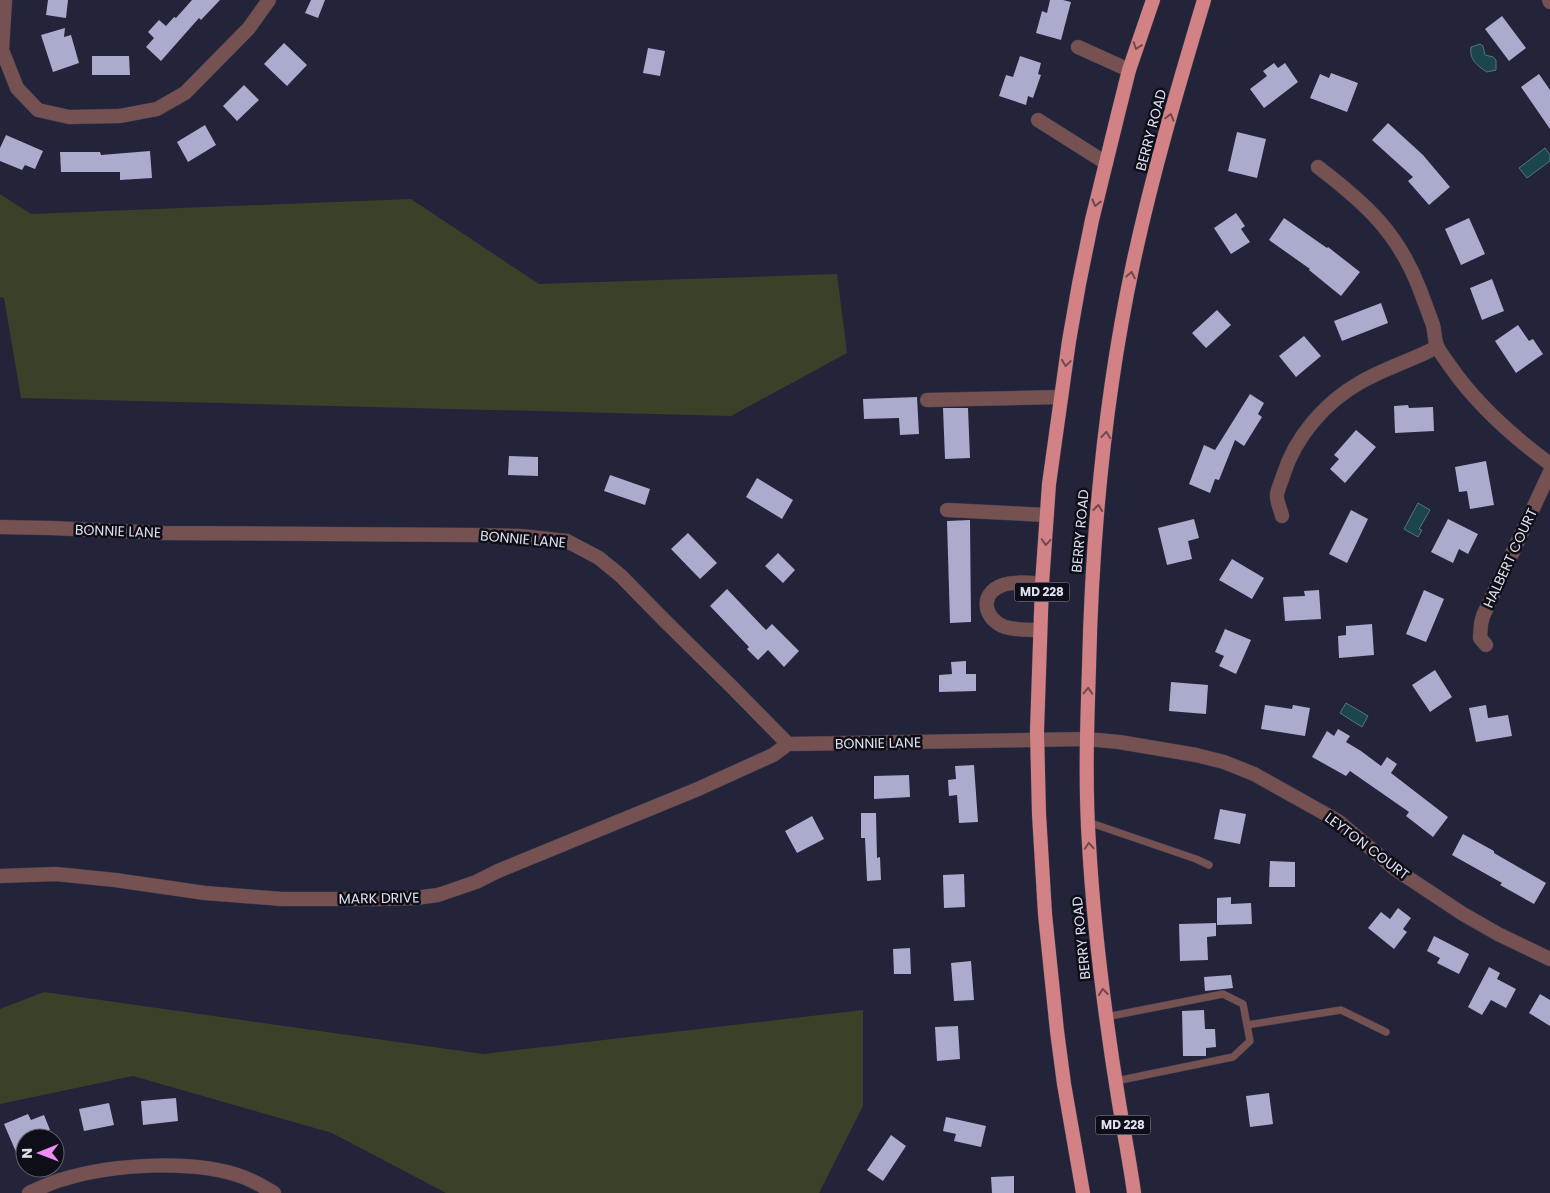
<svg xmlns="http://www.w3.org/2000/svg" width="1550" height="1193" font-family="Poppins,sans-serif">
<style>
.green{fill:#394229}
.water{fill:#1b464d;stroke:#56747e}
.building{fill:#aaabcd}
.lines{fill:none;stroke-linecap:round;stroke-linejoin:round}
.service-casing{stroke:#3d3d52;stroke-width:8}
.minor-casing{stroke:#3d3d52;stroke-width:15}
.trunk-casing{stroke:#3d3d52;stroke-width:15}
.service{stroke:#755151;stroke-width:7}
.minor{stroke:#755151;stroke-width:14}
.trunk{stroke:#d28284;stroke-width:14}
.oneway{stroke:#70484e}
.labels{text-anchor:middle;stroke-width:5;stroke-linejoin:round;paint-order:stroke}
.shield{fill:#0d0e17;stroke:#a0a1ae;stroke-width:1}
.shield-label{font-size:12px;font-weight:bold;fill:#dfe0ef}
.street-label{font-size:14px;fill:#dfe0ef;stroke:#0d0e17}
</style>
<rect width="100%" height="100%" fill="#232339"/>
<path class="green" d="M0 194 31 214 411 199 539 284 837 274 847 353 731 416 21 398 4 298 0 297Z
M44 992 483 1054 863 1010V1106L819 1193H446L332 1133 133 1076 0 1104V1009Z"/>
<path class="water" d="M1480 44 1483 46 1485 55 1493 57 1496 60V70L1487 72C1477 66 1469 59 1471 47Z
M1545 148 1550 155V161L1527 178 1519 168Z
M1418 503 1430 510 1419 529 1422 530 1418 537 1404 529Z
M1346 703 1368 716 1362 727 1340 713Z"/>
<path class="building" d="M48 0H68L66 18 46 15Z
M192 0H220L201 20 199 18 161 61 146 47 154 38 148 32 159 20 166 26 174 17 176 18Z
M311 0H325L318 18 305 13Z
M1050 0H1063L1071 2 1061 40 1036 33 1042 11 1047 13Z
M1502 16 1526 48 1509 61 1485 29Z
M65 28 64 37 71 35 79 63 53 72 41 35Z
M284 43 307 65 287 86 264 64Z
M648 48 665 51 660 76 643 73Z
M92 56H129L130 75H92Z
M1020 56 1041 63 1038 74 1041 75 1033 98 1028 96 1026 105 999 96 1006 75 1013 77Z
M1274 63 1278 68 1285 63 1298 82 1264 108 1250 89 1267 76 1263 71Z
M1331 73 1358 83 1347 112 1310 98 1320 74 1329 78Z
M1539 74 1550 90V129L1521 87Z
M244 85 259 100 237 121 223 106Z
M1388 123 1423 155 1450 187 1429 205 1408 181 1413 177 1372 140Z
M205 125 216 145 188 162 177 142Z
M1237 132 1266 139 1257 178 1228 171Z
M6 135 43 151 35 169 25 165 22 170 0 161V148Z
M150 151 152 178 120 180V172H61L60 152H100L101 155Z
M1236 213 1245 226 1241 229 1250 242 1231 254 1214 228Z
M1284 218 1327 248 1328 247 1360 272 1341 296 1309 270 1310 269 1269 240Z
M1469 218 1485 254 1461 265 1445 229Z
M1492 279 1504 311 1482 320 1470 288Z
M1381 303 1388 323 1342 341 1334 321Z
M1217 310 1231 325 1206 348 1192 333Z
M1518 325 1529 341 1533 339 1543 354 1516 373 1495 341Z
M1304 336 1321 356 1296 377 1279 356Z
M1250 394 1264 403 1258 414 1262 417 1244 446 1235 440 1219 480 1215 479 1210 493 1189 484 1204 445 1215 450Z
M917 397 919 434 900 435 899 418 864 419 863 399Z
M1408 405 1409 408 1433 407 1434 431 1395 433 1394 406Z
M943 408H968L970 458 945 459Z
M1356 430 1376 447 1345 483 1330 469 1339 459 1334 455Z
M509 456 538 457V476L508 475Z
M1486 461 1494 505 1470 509 1467 491 1459 492 1455 467Z
M610 475 650 489 645 505 604 491Z
M757 478 793 500 782 519 746 497Z
M1351 510 1368 519 1347 563 1329 554Z
M1194 519 1199 538 1188 541 1192 559 1167 565 1158 528Z
M1448 519 1478 534 1468 554 1459 549 1453 563 1431 552Z
M970 520 971 622 950 623 947 521Z
M688 533 717 563 700 579 671 549Z
M778 553 795 570 783 583 765 566Z
M1232 559 1264 578 1252 599 1219 580Z
M727 589 766 630 772 624 799 651 784 667 768 650 758 660 747 649 749 647 710 606Z
M1319 590 1321 619 1285 621 1283 597 1305 596 1304 591Z
M1424 590 1444 599 1426 642 1406 634Z
M1372 624 1374 655 1339 658 1338 636 1346 635V626Z
M1225 629 1251 640 1236 674 1219 666 1224 656 1215 652Z
M966 661V674H976V691L939 692V675L952 674 951 662Z
M1435 670 1452 697 1430 712 1412 685Z
M1171 682 1208 685 1206 714 1169 711Z
M1265 705 1292 709 1293 705 1310 708 1305 736 1261 729Z
M1486 705 1488 718 1508 715 1512 736 1476 742 1469 708Z
M1338 729 1350 736 1346 742 1361 751 1381 766 1387 757 1397 764 1391 773 1448 817 1433 837 1406 816 1409 812 1350 771 1346 776 1312 757 1327 731 1334 736Z
M974 765 978 822 959 823 957 795 949 796 948 780 956 779 955 766Z
M909 775 910 797 874 799V776Z
M1220 809 1246 814 1240 844 1214 839Z
M861 813H876L877 858 880 857 881 880 867 881 865 838H861Z
M812 816 824 839 797 853 785 831Z
M1463 834 1494 851V853L1546 883 1534 904 1500 885 1502 883 1452 855Z
M1270 861 1295 862V887H1269Z
M964 874 965 907 944 908 943 875Z
M1231 897V904L1251 903 1252 924 1217 925V898Z
M1398 908 1411 918 1403 929 1407 932 1394 949 1368 928 1381 912 1390 919Z
M1216 923V936L1207 937 1208 960 1180 961 1179 924Z
M1434 936 1469 954 1459 974 1437 963 1440 958 1427 951Z
M910 948 911 974H894L893 949Z
M971 961 974 1000 954 1001 951 963Z
M1489 967 1500 973 1497 979 1516 989 1506 1008 1491 1000 1482 1015 1468 1007Z
M1231 975 1233 988 1205 991 1204 977Z
M1540 994 1550 1000V1026L1529 1013Z
M1204 1010 1205 1029H1215L1216 1047 1206 1048V1056H1183L1182 1011Z
M958 1026 960 1059 937 1061 935 1027Z
M1269 1093 1273 1124 1250 1127 1246 1096Z
M176 1098 178 1121 143 1125 141 1101Z
M109 1103 114 1125 84 1131 79 1109Z
M28 1114 31 1120 44 1115 50 1130 31 1138H25V1148L16 1152 4 1124Z
M946 1117 986 1126 981 1147 954 1141 956 1134 943 1131Z
M891 1135 906 1146 883 1181 867 1170Z
M1014 1176V1193H992L991 1177Z"/>
<g class="lines">
<defs>
<path id="service" d="M1088 822 1196 859 1209 865
M1106 1017 1223 994 1243 1004 1250 1041 1233 1057 1116 1081
M1247 1025 1341 1010 1386 1032"/>
<path id="minor" d="M5 0 2 50 17 88 38 110 69 117 120 116 157 109 185 93 249 28 269 0
M1549 0 1550 2
M1078 47 1129 70
M1038 120 1106 163
M1318 167C1365 203 1398 232 1420 290 1424 301 1429 314 1433 325 1435 332 1434 341 1438 348 1441 354 1446 360 1450 366 1477 405 1512 436 1550 464
M927 400 1061 397
M947 510 1047 515
M1282 516C1281 510 1276 501 1277 494 1278 489 1281 482 1283 476 1295 437 1325 402 1361 382 1385 368 1413 360 1437 347
M0 527 51 528 164 533 472 535 521 536 567 541 599 558 621 576 665 621 730 685 788 744 1086 739 1119 742 1196 755 1224 762 1254 774 1338 821 1395 869 1463 914 1498 934 1550 959
M1040 630C1028 630 1016 630 1005 627 983 619 979 593 1003 585 1015 581 1030 583 1042 584
M1486 645 1480 638 1481 624 1483 616 1550 472
M0 876 56 874 115 880 205 893 282 899H375L415 898 438 895 476 882 498 871 698 789 773 755 788 744
M29 1193C40 1188 52 1182 64 1179 113 1164 196 1159 243 1177 254 1181 264 1187 274 1193"/>
<path id="trunk" d="M1083 1193 1064 1084 1057 1031 1045 914 1039 814 1037 731 1042 584 1049 484 1069 341 1079 284 1092 220 1118 114 1129 70 1153 0
M1134 1193C1130 1163 1124 1133 1119 1103 1105 1017 1094 931 1089 844 1085 785 1087 727 1089 668 1092 533 1105 396 1133 264 1152 175 1178 87 1204 0"/>
</defs>
<use href="#service" class="service-casing"/>
<use href="#minor" class="minor-casing"/>
<use href="#trunk" class="trunk-casing"/>
<use href="#service" class="service"/>
<use href="#minor" class="minor"/>
<use href="#trunk" class="trunk"/>
</g>
<defs><path id="oneway-chevron" d="M-2-3.5L2.5 0L-2 3.5" fill="none" stroke-width="1.6" stroke-linecap="round" stroke-linejoin="round" transform="scale(1.25)"/></defs>
<g class="oneway">
<use href="#oneway-chevron" transform="translate(1137 46) rotate(109)"/>
<use href="#oneway-chevron" transform="translate(1170 117) rotate(-74)"/>
<use href="#oneway-chevron" transform="translate(1096 203) rotate(104)"/>
<use href="#oneway-chevron" transform="translate(1131 275) rotate(-79)"/>
<use href="#oneway-chevron" transform="translate(1066 363) rotate(98)"/>
<use href="#oneway-chevron" transform="translate(1106 435) rotate(-84)"/>
<use href="#oneway-chevron" transform="translate(1098 508) rotate(-84)"/>
<use href="#oneway-chevron" transform="translate(1046 542) rotate(94)"/>
<use href="#oneway-chevron" transform="translate(1088 691) rotate(-88)"/>
<use href="#oneway-chevron" transform="translate(1089 846) rotate(-94)"/>
<use href="#oneway-chevron" transform="translate(1103 992) rotate(-97)"/>
</g>
<g class="labels">
<g class="shield">
<rect x="1014.5" y="582.5" width="55" height="19" rx="4"/>
<rect x="1095.5" y="1115.5" width="55" height="19" rx="4"/>
</g>
<g class="shield-label">
<text x="1042" y="596">MD 228</text>
<text x="1123" y="1129">MD 228</text>
</g>
<g class="street-label">
<text transform="translate(1151 130) rotate(-75)" y="5">BERRY ROAD</text>
<text transform="translate(118 531) rotate(2)" y="5">BONNIE LANE</text>
<text transform="translate(1080 531) rotate(-85)" y="5">BERRY ROAD</text>
<text transform="translate(523 539) rotate(5)" y="5">BONNIE LANE</text>
<text transform="translate(1510 558) rotate(-65)" y="5">HALBERT COURT</text>
<text transform="translate(878 743) rotate(-1)" y="5">BONNIE LANE</text>
<text transform="translate(1367 846) rotate(37)" y="5">LEYTON COURT</text>
<text transform="translate(379 898) rotate(-1)" y="5">MARK DRIVE</text>
<text transform="translate(1081 938) rotate(-96)" y="5">BERRY ROAD</text>
</g>
</g>
<g transform="translate(40 1153) rotate(269)"><circle r="24" fill="#0d0e17" stroke="#61626d"/>
<path d="M0-4L9 19L0 12L-9 19Z" fill="#f08bf6"/>
<text y="-8" font-size="14" font-weight="bold" text-anchor="middle" fill="#dfe0ef">N</text>
</g>
</svg>
